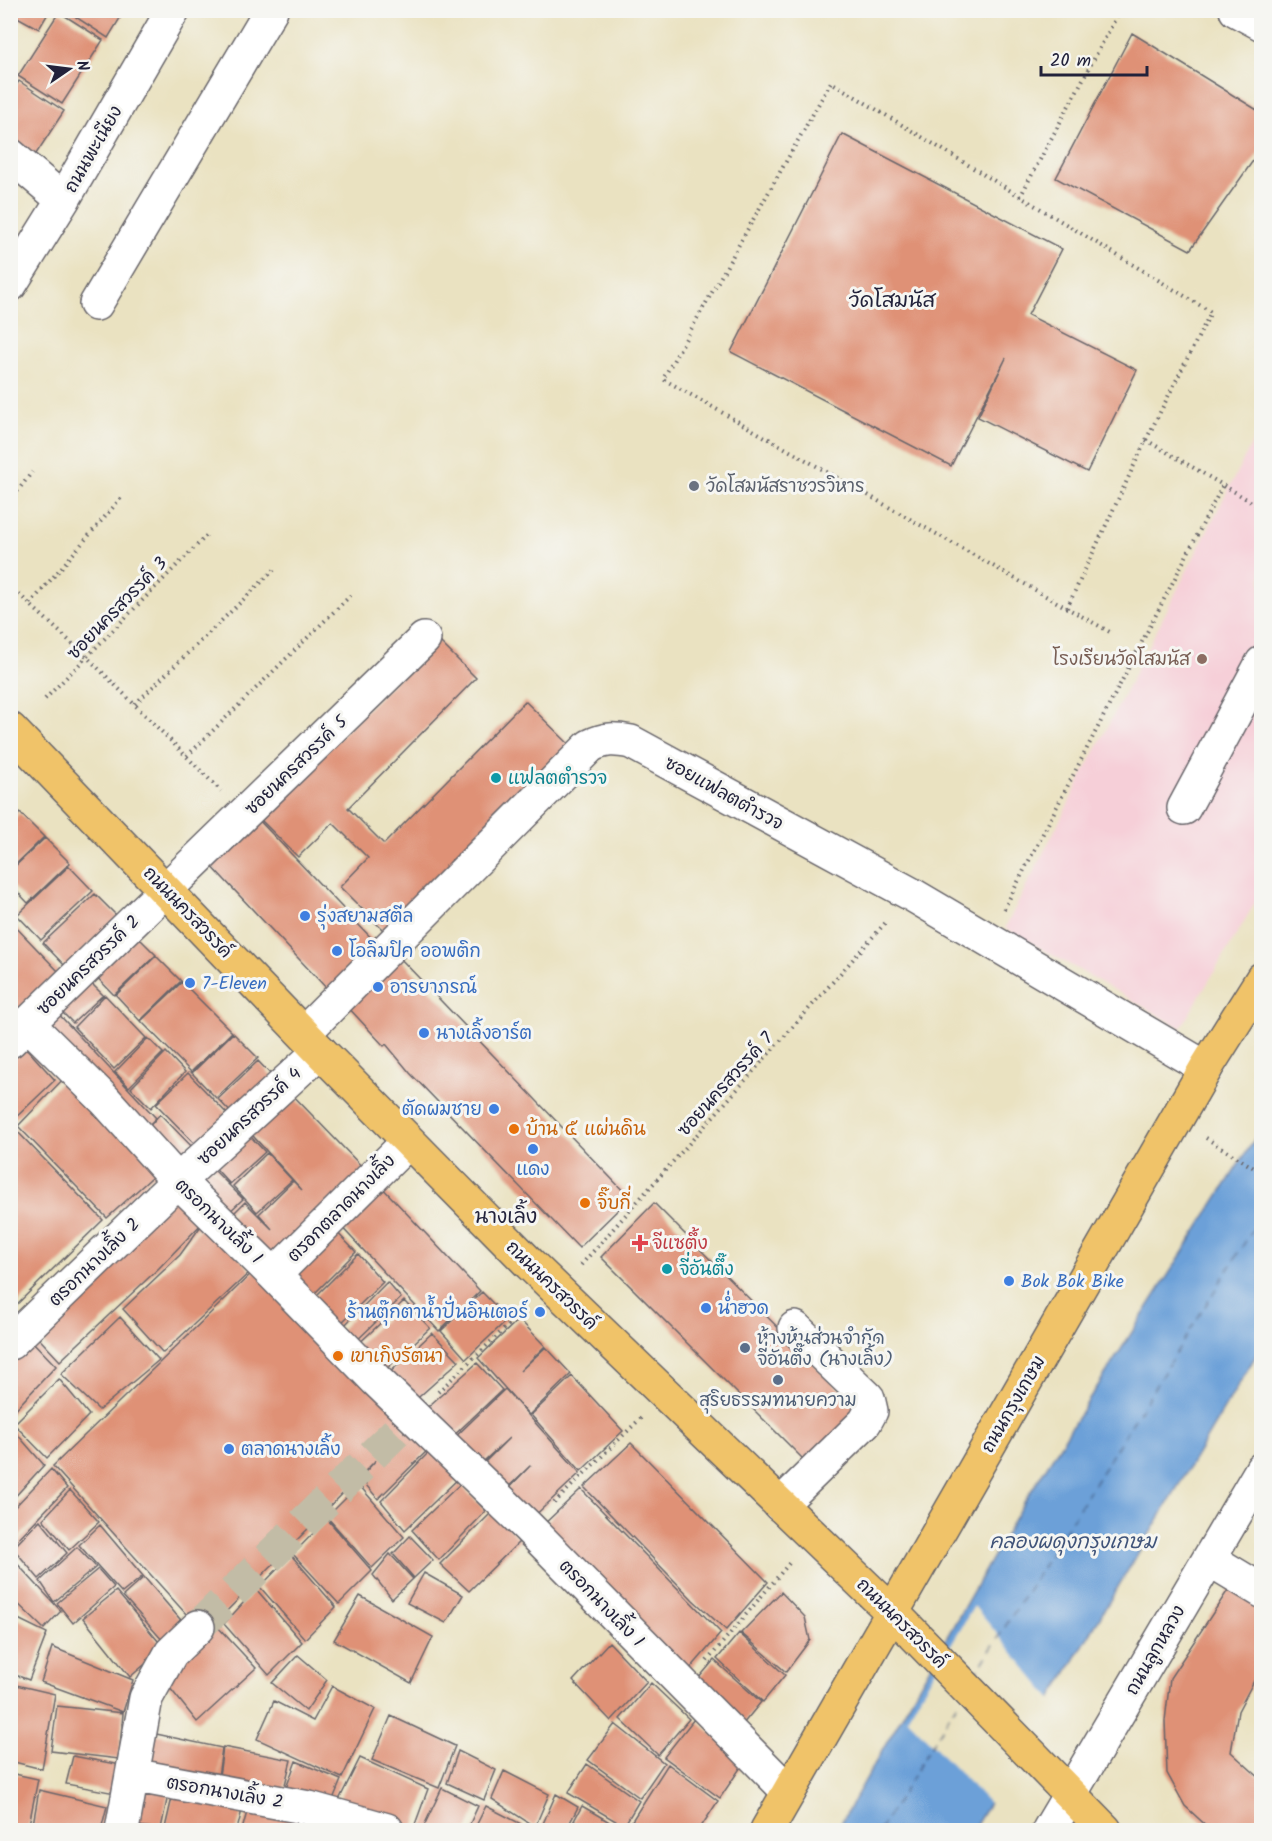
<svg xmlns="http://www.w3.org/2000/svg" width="1272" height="1841" font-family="Kalam,'Playpen Sans Thai',sans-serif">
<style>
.built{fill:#f6cfd8}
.water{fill:#6ca0d8;stroke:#47618a;stroke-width:1.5}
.pier{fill:#eae2c1}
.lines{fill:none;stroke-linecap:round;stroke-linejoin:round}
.ferry{stroke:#40547a;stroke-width:1.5;stroke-dasharray:8 6;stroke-linecap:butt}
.building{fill:#df9176}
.minor-tunnel{stroke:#c2bca6;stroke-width:33;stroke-dasharray:33 16;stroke-linecap:butt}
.minor-casing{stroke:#68656a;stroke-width:36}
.major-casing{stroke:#68656a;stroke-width:36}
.path{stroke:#68656a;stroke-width:4;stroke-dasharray:1.5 4.5;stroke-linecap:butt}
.minor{stroke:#fff;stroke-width:33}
.major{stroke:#f0c369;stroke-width:33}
.worship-dot{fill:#6b7280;stroke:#f6f6f2;stroke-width:2}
.education-dot{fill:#8d6e63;stroke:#f6f6f2;stroke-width:2}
.culture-dot{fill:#0f9aa8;stroke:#f6f6f2;stroke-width:2}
.shop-dot{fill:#3f7fe0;stroke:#f6f6f2;stroke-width:2}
.food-dot{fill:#e8710a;stroke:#f6f6f2;stroke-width:2}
.health-dot{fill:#e0444e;stroke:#f6f6f2;stroke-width:2}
.service-dot{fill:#5c6f8a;stroke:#f6f6f2;stroke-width:2}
.labels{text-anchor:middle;stroke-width:6;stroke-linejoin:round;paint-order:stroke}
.street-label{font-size:18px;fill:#22223b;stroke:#f6f6f2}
.worship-label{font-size:18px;fill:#5b616d;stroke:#f6f6f2;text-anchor:start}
.education-label{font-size:18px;fill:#785e54;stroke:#f6f6f2;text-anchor:end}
.culture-label{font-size:18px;fill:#0d838f;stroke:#f6f6f2;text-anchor:start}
.shop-label{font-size:18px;fill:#366cbe;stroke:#f6f6f2;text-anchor:start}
.food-label{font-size:18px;fill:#c56008;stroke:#f6f6f2;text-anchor:start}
.health-label{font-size:18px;fill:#be3a42;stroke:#f6f6f2;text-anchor:start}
.service-label{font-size:18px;fill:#4e5e75;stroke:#f6f6f2;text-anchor:start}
.neighbourhood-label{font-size:20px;fill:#22223b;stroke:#f6f6f2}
.water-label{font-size:20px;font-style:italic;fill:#40547a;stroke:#f6f6f2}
.quarter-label{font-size:21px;fill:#22223b;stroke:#f6f6f2}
</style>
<rect width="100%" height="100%" fill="#f6f6f2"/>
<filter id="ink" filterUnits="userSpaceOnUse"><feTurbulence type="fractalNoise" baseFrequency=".0167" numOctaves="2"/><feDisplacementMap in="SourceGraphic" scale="12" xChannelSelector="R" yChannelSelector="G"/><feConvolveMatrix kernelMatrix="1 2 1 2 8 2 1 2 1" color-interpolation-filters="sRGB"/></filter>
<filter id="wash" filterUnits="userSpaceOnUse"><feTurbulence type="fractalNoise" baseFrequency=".008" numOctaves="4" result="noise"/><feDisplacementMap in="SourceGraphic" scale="24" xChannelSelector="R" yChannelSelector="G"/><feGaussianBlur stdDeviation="1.35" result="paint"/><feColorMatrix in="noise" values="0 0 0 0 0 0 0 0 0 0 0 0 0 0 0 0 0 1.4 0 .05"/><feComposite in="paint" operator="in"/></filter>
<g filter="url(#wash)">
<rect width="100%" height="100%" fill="#eae2c1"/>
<path class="built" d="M1261 425V893L1181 1028 1005 928Z"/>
<path class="water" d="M1261 1129V1347L973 1830H837L1021 1507Z"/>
<path class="pier" d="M974 1606 1053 1701 991 1805 907 1718Z"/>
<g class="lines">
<path class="ferry" d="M975 1675 1262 1215
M880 1830 958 1702"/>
</g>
<g id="blocks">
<path class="building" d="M10 10H50L39 29 10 13Z
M65 10H125L108 38Z
M59 12 103 40 62 104 18 76Z
M1132 33 1262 113V148L1190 250 1056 178Z
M19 81 64 111 34 157 10 142V94Z
M842 134 1062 249 1028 315 1137 370 1087 472 978 417 1006 358 951 466 731 352Z
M437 639 476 678 348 808 384 844 525 701 573 748 388 935 340 887 368 858 333 823 298 857 259 818Z
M10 804 18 812 10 820Z
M20 813 44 837 10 870V822Z
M254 815 377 944 329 991 207 861Z
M45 838 70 863 28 903 10 884V871Z
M69 866 93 891 41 940 17 915Z
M95 894 118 917 66 967 43 943Z
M10 921 59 972 15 1015 10 1010Z
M131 930 156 955 114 995 90 970Z
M397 955 630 1198 579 1248 410 1073 386 1044 384 1046 346 1005Z
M156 956 181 981 140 1021 116 995Z
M84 976 103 995 73 1023 55 1005Z
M182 982 232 1032 191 1072 141 1021Z
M105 995 146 1038 114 1069 74 1027Z
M52 1007 156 1118 140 1133 74 1064 84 1055 74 1063 36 1022Z
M233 1033 258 1058 216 1098 192 1073Z
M148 1038 163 1053 129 1087 115 1072Z
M26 1048 55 1080 10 1123V1062Z
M166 1052 185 1072 151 1108 131 1088Z
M258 1061 276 1080 237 1119 218 1099Z
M188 1073 232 1119 200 1149 156 1104Z
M68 1074 161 1169 107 1218 18 1126Z
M285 1087 367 1172 277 1266 228 1219 245 1202 272 1229 259 1214 293 1181 302 1190 244 1126Z
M160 1114 199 1154 177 1175 140 1137Z
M240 1125 265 1152 230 1184 206 1158Z
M15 1129 103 1220 10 1311V1133Z
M267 1153 292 1180 257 1212 233 1186Z
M203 1159 243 1199 226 1215 187 1175Z
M377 1182 480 1291 439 1331 336 1221Z
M177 1189 206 1219 159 1268 60 1361 31 1330Z
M654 1203 863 1413 810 1466 601 1257Z
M206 1219 251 1271 163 1353 123 1309 180 1255Z
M330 1225 356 1252 307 1301 279 1275Z
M358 1254 383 1282 334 1330 308 1304Z
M258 1267 402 1416 404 1432 410 1426 432 1446 378 1499 360 1478 376 1460 204 1634 53 1466Z
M387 1282 401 1298 351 1346 338 1332Z
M482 1292 508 1319 466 1359 441 1331Z
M404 1301 430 1328 379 1376 352 1350Z
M120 1317 159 1360 99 1410 61 1374Z
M519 1319 545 1346 520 1371 546 1347 571 1374 529 1415 478 1358Z
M432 1333 459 1361 411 1404 385 1377Z
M30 1339 56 1366 10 1415V1358Z
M477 1363 502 1390 448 1441 421 1413Z
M572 1376 623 1431 581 1471 531 1415Z
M59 1379 89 1415 47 1458 14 1424Z
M505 1389 580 1473 527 1523 500 1497 531 1465 499 1496 476 1471 509 1438 474 1470 449 1443Z
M10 1426 44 1465 10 1502Z
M631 1443 768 1582 726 1630 693 1600 584 1487Z
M432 1449 461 1476 405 1530 381 1501Z
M51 1469 67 1488 15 1542 10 1539V1512Z
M460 1484 486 1511 439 1560 412 1530Z
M359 1485 404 1537 372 1568 327 1517Z
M581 1489 721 1633 684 1676 540 1528Z
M70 1490 99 1522 69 1550 43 1519Z
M492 1512 521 1540 469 1591 440 1564Z
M327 1519 372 1571 339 1604 293 1554Z
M40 1520 67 1553 39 1579 13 1548Z
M100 1525 143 1576 122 1593 79 1545Z
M410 1536 433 1560 414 1578 393 1554Z
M77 1547 96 1567 54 1602 40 1581Z
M390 1554 413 1579 392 1599 373 1575Z
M291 1555 336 1607 305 1639 260 1587Z
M10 1556 61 1611 44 1629 10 1596Z
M98 1569 114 1587 73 1623 57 1603Z
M424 1573 463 1595 446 1623 407 1603Z
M144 1577 185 1625 164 1642 123 1596Z
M1234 1581 1262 1598V1680L1256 1677 1238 1711 1231 1752 1262 1780V1830H1211L1185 1806 1167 1773 1165 1721 1170 1678Z
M256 1589 302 1642 269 1675 224 1624Z
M116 1591 164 1648 130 1677 83 1618Z
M781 1592 805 1617 810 1640 786 1672 741 1633Z
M360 1596 433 1637 411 1683 334 1640Z
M10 1615 47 1633 29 1680 10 1673Z
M216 1625 256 1668 197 1722 162 1678Z
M739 1633 785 1675 763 1702 717 1659Z
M609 1642 647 1682 611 1721 573 1681Z
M52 1647 133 1680 123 1712 41 1682Z
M298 1655 327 1680 306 1711 272 1683Z
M714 1660 761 1702 738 1730 692 1686Z
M651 1683 689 1719 658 1755 620 1719Z
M12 1684 55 1694 42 1769 10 1761Z
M332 1686 375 1709 342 1778 257 1739 274 1701 313 1721Z
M57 1706 123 1713 119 1759 51 1751Z
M391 1716 455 1746 439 1788 372 1760Z
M694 1719 745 1761 720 1798 664 1757Z
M615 1724 664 1763 640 1798 588 1760Z
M147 1732 222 1748 217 1784 140 1771Z
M223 1747 291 1760 282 1797 218 1784Z
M458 1751 496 1770 484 1800 447 1783Z
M73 1756 121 1765 115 1793 66 1784Z
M360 1758 428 1789 413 1830H396L335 1808Z
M296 1761 341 1780 329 1809 285 1791Z
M587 1764 639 1801 624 1826 568 1793Z
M668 1764 718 1801 699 1830H633L628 1827Z
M504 1771 549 1794 535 1827 492 1799Z
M10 1773 38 1779 28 1830H10Z
M139 1780 170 1785 161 1829 131 1825Z
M442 1788 478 1806 467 1830H422Z
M174 1789 244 1802 237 1830H178L165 1828Z
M39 1790 107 1806 101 1830H32Z
M556 1794 578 1807 566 1830H549L542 1826Z
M250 1801 298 1812 294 1830H242Z
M486 1806 523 1825 521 1830H474Z
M582 1806 606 1820 622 1830H569Z
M300 1814 334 1830H296Z"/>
</g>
</g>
<g filter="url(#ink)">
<use href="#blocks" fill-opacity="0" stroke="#68656a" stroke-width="1.5"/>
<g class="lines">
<path class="minor-tunnel" d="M198 1627 403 1425"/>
<defs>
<path id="minor" d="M1236 10 1262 24
M10 155 63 200
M10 285 63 200 173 10
M96 304 271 10
M1184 808 1262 663
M27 1023 105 1100 178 1181 274 1275 376 1380 528 1527 789 1792
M304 1033 590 746C605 738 615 739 631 742L911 894 1206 1068
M10 1041 424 639
M274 1275 408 1142
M10 1343 178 1181 320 1051
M780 1505 865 1422 871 1411 868 1398 795 1328
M1209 1559 1262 1591
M132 1775 309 1808 387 1830
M122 1830 146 1698 171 1653 198 1627
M1049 1830 1262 1469"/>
<path id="major" d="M10 729 320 1051 530 1264 893 1613 1105 1830
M767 1830 1206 1068 1262 979"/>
</defs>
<use href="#minor" class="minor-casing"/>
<use href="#major" class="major-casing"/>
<path class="path" d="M1020 197 1118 14
M1146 440 1262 508
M10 501 32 472
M10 586 88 658 221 791
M30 604 121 498
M1067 608 1146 440 1211 312 831 82 663 379 1067 608 1110 632
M45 699 207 535
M135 704 274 570
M187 756 351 595
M1004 909 1223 485
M1206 1138 1262 1173
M581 1265 887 921
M438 1392 526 1308
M554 1503 641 1418
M707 1661 791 1561"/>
<use href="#minor" class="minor"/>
<use href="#major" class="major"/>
</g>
</g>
<circle class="worship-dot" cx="694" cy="486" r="6"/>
<circle class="education-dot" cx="1202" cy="659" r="6"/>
<g class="culture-dot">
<circle cx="496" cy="778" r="6"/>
<circle cx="667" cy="1269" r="6"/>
</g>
<g class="shop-dot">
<circle cx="305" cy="916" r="6"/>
<circle cx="337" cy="951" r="6"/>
<circle cx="190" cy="983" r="6"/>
<circle cx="378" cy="987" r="6"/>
<circle cx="424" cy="1033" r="6"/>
<circle cx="494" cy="1109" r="6"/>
<circle cx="533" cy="1149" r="6"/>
<circle cx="1009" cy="1281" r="6"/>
<circle cx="706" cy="1308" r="6"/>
<circle cx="540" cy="1312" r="6"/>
<circle cx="229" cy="1449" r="6"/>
</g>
<g class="food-dot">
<circle cx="514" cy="1129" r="6"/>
<circle cx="585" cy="1203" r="6"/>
<circle cx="338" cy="1356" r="6"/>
</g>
<path class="health-dot" d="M637 1234h6v6h6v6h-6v6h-6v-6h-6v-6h6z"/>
<g class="service-dot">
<circle cx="745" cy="1348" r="6"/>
<circle cx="778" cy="1380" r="6"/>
</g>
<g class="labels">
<g class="street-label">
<text transform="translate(93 149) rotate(-60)" y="6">ถนนพะเนียง</text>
<text transform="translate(117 608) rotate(-46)" y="6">ซอยนครสวรรค์ 3</text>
<text transform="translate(296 765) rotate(-44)" y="6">ซอยนครสวรรค์ 5</text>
<text transform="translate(724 793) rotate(29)" y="6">ซอยแฟลตตำรวจ</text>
<text transform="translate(188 912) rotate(46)" y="6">ถนนนครสวรรค์</text>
<text transform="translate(88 965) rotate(-44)" y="6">ซอยนครสวรรค์ 2</text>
<text transform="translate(725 1084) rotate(-48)" y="6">ซอยนครสวรรค์ 7</text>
<text transform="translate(249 1116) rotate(-43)" y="6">ซอยนครสวรรค์ 4</text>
<text transform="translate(341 1208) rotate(-45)" y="6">ตรอกตลาดนางเลิ้ง</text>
<text transform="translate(219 1221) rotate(44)" y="6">ตรอกนางเลิ้ง 1</text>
<text transform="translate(94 1262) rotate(-44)" y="6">ตรอกนางเลิ้ง 2</text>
<text transform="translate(552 1285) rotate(44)" y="6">ถนนนครสวรรค์</text>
<text transform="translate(1013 1404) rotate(-60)" y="6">ถนนกรุงเกษม</text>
<text transform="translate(602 1603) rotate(46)" y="6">ตรอกนางเลิ้ง 1</text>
<text transform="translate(902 1623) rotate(45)" y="6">ถนนนครสวรรค์</text>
<text transform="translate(1155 1650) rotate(-60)" y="6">ถนนลูกหลวง</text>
<text transform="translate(225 1792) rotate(10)" y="6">ตรอกนางเลิ้ง 2</text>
</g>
<g class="worship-label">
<text x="706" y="492">วัดโสมนัสราชวรวิหาร</text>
</g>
<g class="education-label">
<text x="1190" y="665">โรงเรียนวัดโสมนัส</text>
</g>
<g class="culture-label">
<text x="508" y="784">แฟลตตำรวจ</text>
<text x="679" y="1275">จี่อันตึ๊ง</text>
</g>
<g class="shop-label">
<text x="317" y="922">รุ่งสยามสตีล</text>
<text x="349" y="957">โอลิมปิค ออพติก</text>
<text x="202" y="989">7-Eleven</text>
<text x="390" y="993">อารยาภรณ์</text>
<text x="436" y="1039">นางเลิ้งอาร์ต</text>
<text x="482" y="1115" text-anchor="end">ตัดผมชาย</text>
<text x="533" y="1175" text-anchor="middle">แดง</text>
<text x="1021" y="1287">Bok Bok Bike</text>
<text x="718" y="1314">น่ำฮวด</text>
<text x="528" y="1318" text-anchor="end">ร้านตุ๊กตาน้ำปั่นอินเตอร์</text>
<text x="241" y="1455">ตลาดนางเลิ้ง</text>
</g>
<g class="food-label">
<text x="526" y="1135">บ้าน ๕ แผ่นดิน</text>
<text x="597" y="1209">จิ๊บกี่</text>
<text x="350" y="1362">เขาเกิงรัตนา</text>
</g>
<g class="health-label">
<text x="652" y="1249">จีแซตึ้ง</text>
</g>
<g class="service-label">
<text x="757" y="1344">ห้างหุ้นส่วนจำกัด<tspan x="757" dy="21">จี่อันตึ๊ง (นางเลิ้ง)</tspan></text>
<text x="778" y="1406" text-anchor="middle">สุริยธรรมทนายความ</text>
</g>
<g class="neighbourhood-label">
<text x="506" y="1223">นางเลิ้ง</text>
</g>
<g class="water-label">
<text x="1073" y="1548">คลองผดุงกรุงเกษม</text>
</g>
<g class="quarter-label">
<text x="892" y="307">วัดโสมนัส</text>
</g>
</g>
<rect width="1272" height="1841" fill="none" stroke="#f6f6f2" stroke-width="36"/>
<g transform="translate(69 69) rotate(76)" stroke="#f6f6f2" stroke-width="4.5" paint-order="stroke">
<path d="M0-4.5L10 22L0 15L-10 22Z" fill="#22223b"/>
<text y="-9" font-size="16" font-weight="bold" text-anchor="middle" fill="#22223b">N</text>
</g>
<path d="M1041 66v9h106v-9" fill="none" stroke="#22223b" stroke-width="3"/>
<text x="1050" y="66" font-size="18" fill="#22223b" stroke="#f6f6f2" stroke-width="4.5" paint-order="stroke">20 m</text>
</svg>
